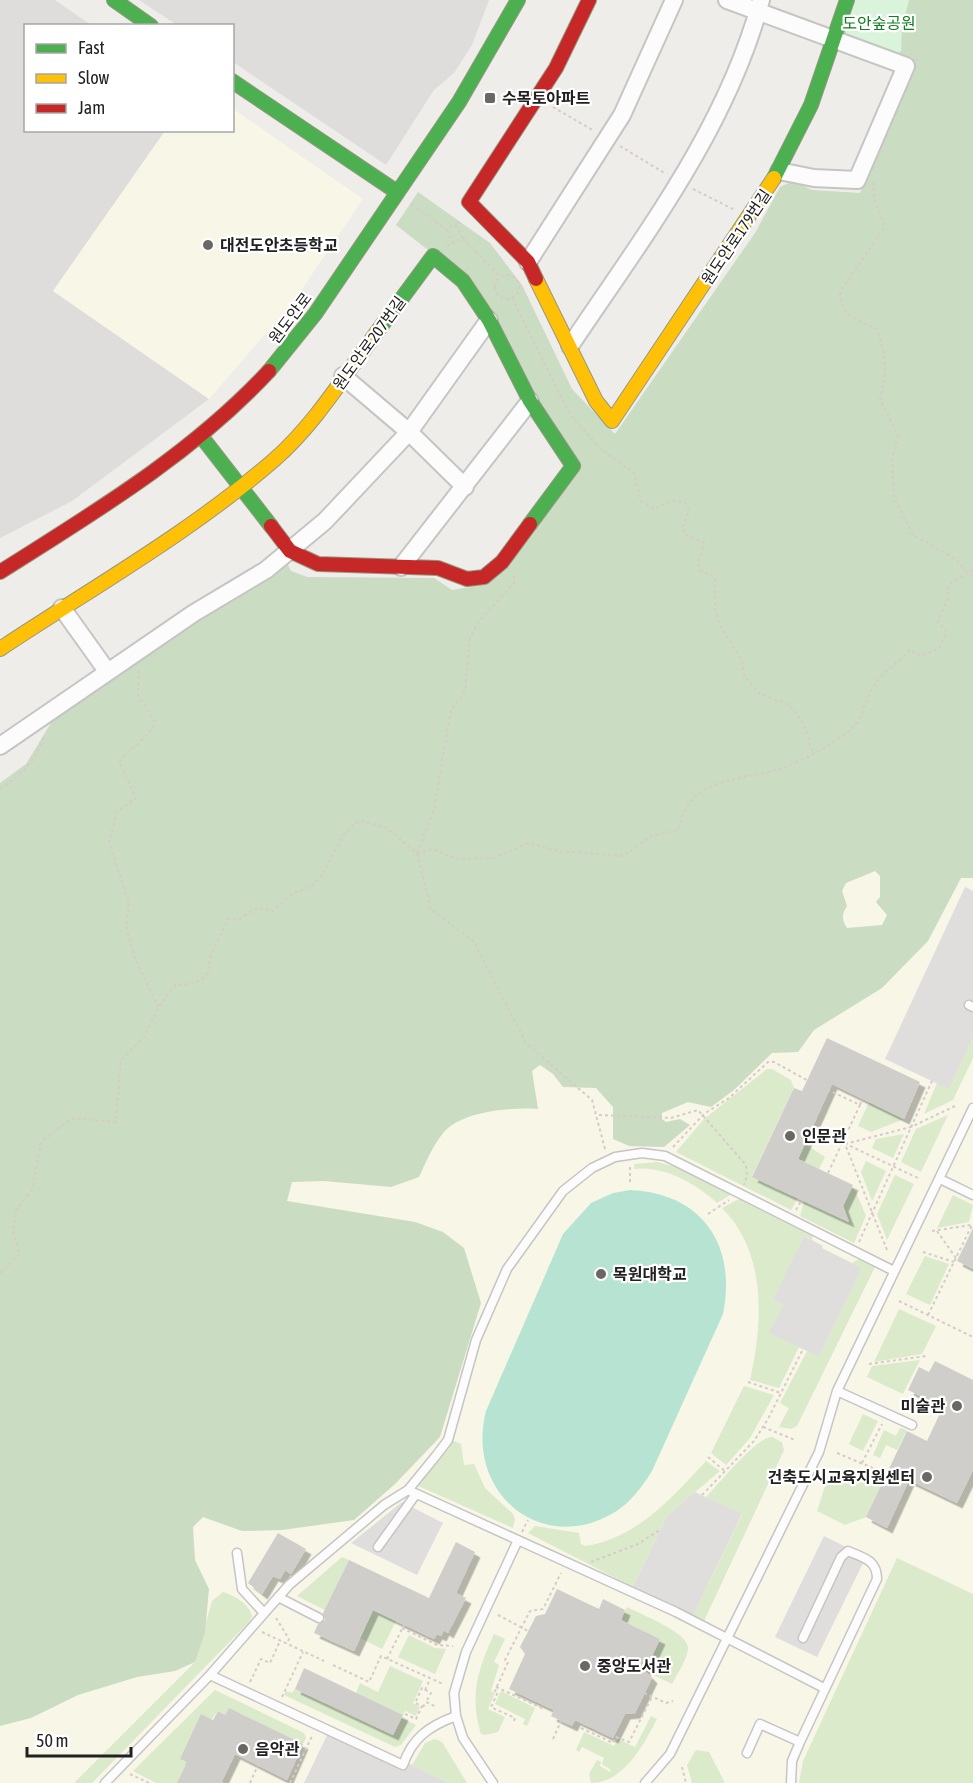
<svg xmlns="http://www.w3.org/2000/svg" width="973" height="1783" font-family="'Asap Condensed','Noto Sans KR',sans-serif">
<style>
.residential{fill:#dedddb}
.education{fill:#f7f6e7}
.grass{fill:#dbeacb}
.forest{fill:#cadcc1;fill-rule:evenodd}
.park{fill:#daf3db}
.pitch{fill:#b7e4d2}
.parking{fill:#dfdedd}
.building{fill:#d0cecb;filter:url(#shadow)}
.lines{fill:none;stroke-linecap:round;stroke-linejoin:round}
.lane-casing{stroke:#c6c5c4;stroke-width:11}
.street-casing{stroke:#c6c5c4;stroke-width:20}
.fast-casing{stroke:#969882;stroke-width:16}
.slow-casing{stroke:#969882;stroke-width:16}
.jam-casing{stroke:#969882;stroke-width:16}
.path{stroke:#d7cbc9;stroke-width:2;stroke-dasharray:3 3;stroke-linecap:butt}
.lane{stroke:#fdfcfc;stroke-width:8}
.street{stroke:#fdfcfc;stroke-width:16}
.fast{stroke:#4caf50;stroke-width:14}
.slow{stroke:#ffc107;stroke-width:14}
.jam{stroke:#c62828;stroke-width:14}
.poi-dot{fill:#696867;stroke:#fff;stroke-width:2}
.labels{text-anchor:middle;stroke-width:4.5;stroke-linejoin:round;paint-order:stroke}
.park-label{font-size:16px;fill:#117d1e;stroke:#fff}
.poi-label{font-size:16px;font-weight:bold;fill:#212121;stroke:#fff;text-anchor:start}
.street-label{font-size:16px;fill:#212121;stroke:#fff}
</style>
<defs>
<filter id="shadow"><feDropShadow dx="5.5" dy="5.5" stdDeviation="0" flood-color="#0004"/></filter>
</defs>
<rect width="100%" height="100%" fill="#efedea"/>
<path class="residential" d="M0 0H55L91 25 26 26V130L165 131 53 291 209 399 72 501 0 538Z
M139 0H489L472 45 454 73 434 90 386 165 233 62 232 26 177 25Z"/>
<path class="education" d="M233 109 363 199 294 301 209 399 53 291 165 131 232 130Z
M973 693V1783H0V1701L309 1137Z"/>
<path class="grass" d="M973 1037V1058L953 1100 924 1114 937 1083 949 1088Z
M767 1069H772L791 1080 794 1088 752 1176 798 1198 791 1210 676 1152 704 1119Z
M869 1102 904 1119 871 1132 858 1126Z
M948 1115 921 1172 901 1162 916 1129Z
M904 1134 893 1158 872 1148 876 1139Z
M805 1144 825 1157 819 1169 798 1159Z
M866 1161 886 1171 872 1201 861 1172Z
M658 1162 678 1168 732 1194 717 1203C697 1184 663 1165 634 1169V1164Z
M895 1175 914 1184 887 1240 877 1214Z
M851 1188 855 1190 866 1216 854 1243 800 1216 804 1201 848 1222 843 1206Z
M953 1195 973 1205 969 1222 937 1228Z
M741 1198 813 1234 812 1240 804 1236 774 1300 783 1305 770 1333 799 1347 779 1388 750 1380C763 1323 767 1253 722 1208Z
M925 1256 949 1264 930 1305 906 1294Z
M859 1259 875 1267 797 1426 791 1429 779 1427 789 1408 780 1403 807 1351 819 1357 862 1268 852 1263Z
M899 1309 936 1326 922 1354 874 1362Z
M920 1360 903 1394 867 1377 872 1366Z
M744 1386 774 1395 750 1438 726 1465 711 1453Z
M863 1414 878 1421 863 1451 849 1444Z
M900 1428 907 1430 897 1450 886 1445 880 1458 873 1455 884 1430 896 1436Z
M772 1437 782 1442 784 1450 704 1621 693 1616 742 1515 706 1497C718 1485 757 1436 772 1437Z
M454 1441 461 1444 464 1465 474 1464 485 1488 513 1514 515 1519 513 1528 416 1485 450 1442Z
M706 1461 720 1471 667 1516 633 1587 528 1533 535 1526 579 1533 581 1544 585 1546C636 1539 673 1497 706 1461Z
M846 1468 882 1484 866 1517 845 1525 817 1511 829 1474Z
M342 1557 349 1560 325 1610 297 1596Z
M897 1558 973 1594V1783H799L803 1761Z
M223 1592C234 1595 251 1605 252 1617L248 1623 92 1783H74L195 1662 212 1601Z
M627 1607C640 1614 690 1633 688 1649 687 1660 677 1674 672 1684L645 1671 660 1639 621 1620Z
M373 1610 396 1621 382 1649 360 1638Z
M494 1634 505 1639 494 1662 499 1665 491 1691 495 1693 488 1709 505 1717 498 1732 485 1735 481 1734C469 1696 478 1669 494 1634Z
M409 1635 435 1648 446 1649 435 1674 398 1657Z
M390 1666 423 1681 413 1703 420 1707 416 1716 405 1711 403 1715 356 1693 360 1683 378 1692Z
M295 1689 393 1734 401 1718 416 1725 401 1745 395 1747 284 1695 286 1691 292 1693Z
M215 1690 304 1733 306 1738 303 1744 229 1709 225 1715 218 1711 181 1759 187 1762 177 1783H156L133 1771Z
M501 1691 535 1708 527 1726 523 1724 525 1719 495 1704Z
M651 1716 657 1719C644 1744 624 1783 591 1783L589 1774 597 1760 601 1762 600 1766 610 1772 611 1770 602 1764 604 1758 582 1747 579 1752 576 1750 584 1732 614 1746 618 1739 635 1747Z
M435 1739 442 1742 467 1783H449L412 1765 425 1743Z
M696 1750 709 1752 725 1783H692L687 1765Z"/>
<path class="forest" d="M849 0H973V878H961L928 941 882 988 814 1030 798 1052 772 1053 734 1090 711 1107 688 1102 662 1113V1119L666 1122 680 1119 690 1125 664 1147 629 1146 613 1139V1107L596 1088 563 1087 553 1074 540 1065 532 1071 538 1109C512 1107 463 1111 444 1132 433 1145 426 1162 419 1177L391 1187 324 1181 292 1182 287 1201 415 1222 443 1232 464 1248 481 1303 440 1437 395 1484 354 1520 282 1530 242 1531 203 1517 193 1527 195 1560 209 1589 205 1632 195 1662 175 1671 137 1677 78 1695 31 1718 0 1726V783L26 764 54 718 276 565H288L291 571 307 577 434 578 452 590 487 584 574 464 465 279 396 225 418 192 490 243 522 285 572 389 615 434 755 233 780 187 793 181 812 190 860 193 912 75 913 58 844 38ZM875 871 880 876V897L876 902 887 915 882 925 847 928C842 920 841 915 847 906L842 891 846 883Z"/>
<path class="park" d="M851 0H909L902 28 901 51 899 53 845 37Z"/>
<path class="pitch" d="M630 1190C702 1193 737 1245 723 1314L652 1471C642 1487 631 1502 615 1512 541 1557 465 1492 486 1411L563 1234 591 1203 613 1193Z"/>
<path class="parking" d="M965 887 973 891V1037L949 1089 885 1059Z
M804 1236 823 1246 822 1248 862 1268 819 1357 769 1333 783 1305 773 1300Z
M695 1492 742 1514 693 1616 633 1587 667 1516Z
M402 1502 443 1523 417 1575 351 1543Z
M824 1536 866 1557 817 1657 775 1637Z
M331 1727 412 1765 449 1783H304Z"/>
<path class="building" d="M827 1038 920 1082 904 1119 832 1084 798 1159 853 1185 843 1206 849 1222 752 1177 794 1088 802 1091Z
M973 1228V1269L957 1261Z
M935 1361 973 1380V1470L957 1503 909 1480 887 1528 866 1517 907 1431 927 1441 943 1407 908 1390 919 1367 929 1372Z
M278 1533 306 1549 291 1574 285 1570 280 1579 273 1576 262 1594 248 1583Z
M456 1542 475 1552 456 1593 466 1598 448 1633 444 1630 441 1636 437 1634 434 1639 373 1610 354 1651 314 1633 318 1624 325 1620 323 1613 349 1560 429 1598Z
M557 1589 599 1609 603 1599 625 1610 621 1620 660 1639 645 1671 652 1678 635 1713 625 1714 613 1738 575 1720 572 1726 551 1716 554 1710 509 1689 525 1654 520 1647 536 1616 545 1614Z
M304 1668 403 1715 393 1735 295 1689Z
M229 1708 303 1744 287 1780 235 1754 221 1783H177L187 1762 180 1759 201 1714 213 1720 218 1711 225 1715Z"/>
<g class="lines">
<defs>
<path id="lane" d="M969 1005 973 1007
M940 1179 973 1195
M837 1391 912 1425
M408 1490 676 1612 824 1688
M378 1547 416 1494
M237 1553 242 1589 264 1613
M278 1597 319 1618
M210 1675 403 1765C412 1738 429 1726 456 1716
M747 1753 760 1724 800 1742
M105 1783 210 1675 289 1585 384 1505 408 1490 435 1457 448 1440 476 1340 507 1269 563 1191 592 1168 615 1157 642 1153 665 1156 894 1271
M493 1783 463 1738 456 1716 454 1693 466 1652 518 1540
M645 1783 670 1754 819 1452 837 1391 973 1108
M791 1783 792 1761 800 1742 877 1579C877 1560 864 1558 848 1551L841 1557 803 1638"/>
<path id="street" d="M727 0 906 66 857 180 814 178 779 171
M528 262 622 115 674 0
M570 346C643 237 727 128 761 0
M343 376 409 432 465 487
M401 567 530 401
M62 608 107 671
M0 746 194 613 266 570 325 521 409 432 489 320"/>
<path id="fast" d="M114 0 151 26
M232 81 397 192
M774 178 811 105 847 0
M377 332 433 256 463 281 489 320 530 401 573 466 530 524
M269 371 315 314 459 102 518 0
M201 436 271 526"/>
<path id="slow" d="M536 279 596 401 612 421 774 178
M0 649C92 588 191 532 274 460 315 424 345 375 377 332"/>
<path id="jam" d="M536 279 528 262 469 202 556 68 589 0
M271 526 290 551 318 564 438 568 467 579 484 577 502 562 530 524
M0 572C95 512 192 454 269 371"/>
</defs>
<use href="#lane" class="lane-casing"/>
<use href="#street" class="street-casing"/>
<use href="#fast" class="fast-casing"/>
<use href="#slow" class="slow-casing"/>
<use href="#jam" class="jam-casing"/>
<path class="path" d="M553 107 594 131
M620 146 666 174
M873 182 875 202 885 226 840 292C841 317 858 320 877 329 886 358 888 370 880 399L898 436 892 460 894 497 913 535 956 559 967 573
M693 189 733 209
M411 204 447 230 455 224
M447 230 453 243
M463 238 500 277
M447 246 463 238 455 224 462 221
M495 287a12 12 0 1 1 24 0a12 12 0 1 1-24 0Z
M512 298 570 415 602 450 634 473 641 501 655 509 673 500 685 503 689 510 683 527 684 534 704 543 698 565 701 571 715 577V609L720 625 742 661 744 676 760 694 790 705 804 725 813 753
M139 670 138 695 155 722C151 737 129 749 119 762L136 798 117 812 109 842 129 903 126 926 135 959 158 1007
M0 789C20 775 38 760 44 735
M417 853 433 849 456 859 493 858 528 843 558 851 623 856 651 836 678 830C690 772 744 783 788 766 806 759 852 735 860 718 867 703 868 691 880 678 888 668 901 660 910 650L921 656 939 648 947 632 938 622 948 597V585L973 570
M417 853 434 810 451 710 465 691 470 638 479 621 514 583V575
M822 1087 860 1105 828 1173
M860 1105 862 1099
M599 1115 671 1118 698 1110 746 1165 747 1176 744 1185
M812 1128 920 1179
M673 1147 704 1114 729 1098 768 1062H774L814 1084
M630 1167V1184
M796 1210 801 1201
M708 1214 729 1200
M932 1231 971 1225
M937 1231 956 1258
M859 1242 932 1081
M887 1250 845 1144 911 1127 955 1106
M923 1252 954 1262
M0 1273 20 1254 13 1232 16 1210 32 1190 41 1142 72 1118 116 1122 121 1060 144 1037 158 1008 175 985H185L201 980 208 972 210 958 228 919H240L256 908 273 911 294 893 312 886 323 874 342 837 355 823 362 821 387 828 417 853 431 909 474 942 526 1043 592 1100 605 1149
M899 1301 973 1337
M928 1315 972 1225
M869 1364 926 1356
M748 1382 781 1393
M763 1427 795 1440
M837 1453 887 1474
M708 1457 726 1472
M862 1463 882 1424
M702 1495 754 1441 768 1419 803 1349
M522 1532 528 1520
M591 1562 638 1544 661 1529
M498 1615 528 1631
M276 1618 289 1639 287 1644
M402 1628 437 1645 453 1646
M262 1632 324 1661
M387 1659 404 1625
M333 1665 369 1682 381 1656 443 1684
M250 1682 261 1659 270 1663 280 1641
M496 1687 544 1709
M425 1690 430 1679
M644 1693 666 1703 673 1701
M282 1697 303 1652
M423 1707 426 1702 437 1707
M405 1714 416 1719 422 1706 415 1703 422 1688 431 1693 426 1702
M514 1721 515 1718 491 1707 498 1692 495 1691 508 1662 505 1660 530 1611 543 1609 561 1573
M581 1728 613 1743 616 1737 629 1742 652 1697
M553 1739 561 1721
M682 1767 686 1783
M130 1774 149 1783
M222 1782 223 1783
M250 1783 258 1765
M290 1783 313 1734"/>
<use href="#lane" class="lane"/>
<use href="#street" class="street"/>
<use href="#fast" class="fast"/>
<use href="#slow" class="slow"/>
<use href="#jam" class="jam"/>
</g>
<g class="poi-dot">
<rect x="484" y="92" width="12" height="12" rx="3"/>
<circle cx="208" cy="245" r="6"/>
<circle cx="790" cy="1136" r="6"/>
<circle cx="601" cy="1274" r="6"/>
<circle cx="957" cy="1406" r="6"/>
<circle cx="927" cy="1477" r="6"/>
<circle cx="585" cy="1666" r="6"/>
<circle cx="243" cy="1749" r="6"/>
</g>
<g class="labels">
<g class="park-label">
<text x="879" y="29">도안숲공원</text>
</g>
<g class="poi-label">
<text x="502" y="104">수목토아파트</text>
<text x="220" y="251">대전도안초등학교</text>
<text x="802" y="1142">인문관</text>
<text x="613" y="1280">목원대학교</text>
<text x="945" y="1412" text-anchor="end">미술관</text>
<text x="915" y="1483" text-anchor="end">건축도시교육지원센터</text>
<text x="597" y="1672">중앙도서관</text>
<text x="255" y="1755">음악관</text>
</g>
<g class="street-label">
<text transform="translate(736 237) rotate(-56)" y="6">원도안로179번길</text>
<text transform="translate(290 318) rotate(-53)" y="6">원도안로</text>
<text transform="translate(369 343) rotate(-54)" y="6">원도안로207번길</text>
</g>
</g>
<rect x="24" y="24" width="210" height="108" fill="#ffffff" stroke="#a6a6a6" stroke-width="1.5"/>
<rect x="36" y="44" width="30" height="9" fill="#4caf50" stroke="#a6a6a6" stroke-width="1.5"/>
<text x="78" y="54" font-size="18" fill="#212121">Fast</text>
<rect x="36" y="74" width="30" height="9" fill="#ffc107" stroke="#a6a6a6" stroke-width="1.5"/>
<text x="78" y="84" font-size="18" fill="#212121">Slow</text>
<rect x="36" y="104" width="30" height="9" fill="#c62828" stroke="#a6a6a6" stroke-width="1.5"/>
<text x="78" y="114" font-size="18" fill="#212121">Jam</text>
<path d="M27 1747v9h104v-9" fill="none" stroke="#212121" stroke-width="3"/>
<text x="36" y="1747" font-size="18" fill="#212121" stroke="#ffffff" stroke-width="4.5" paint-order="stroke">50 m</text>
</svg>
